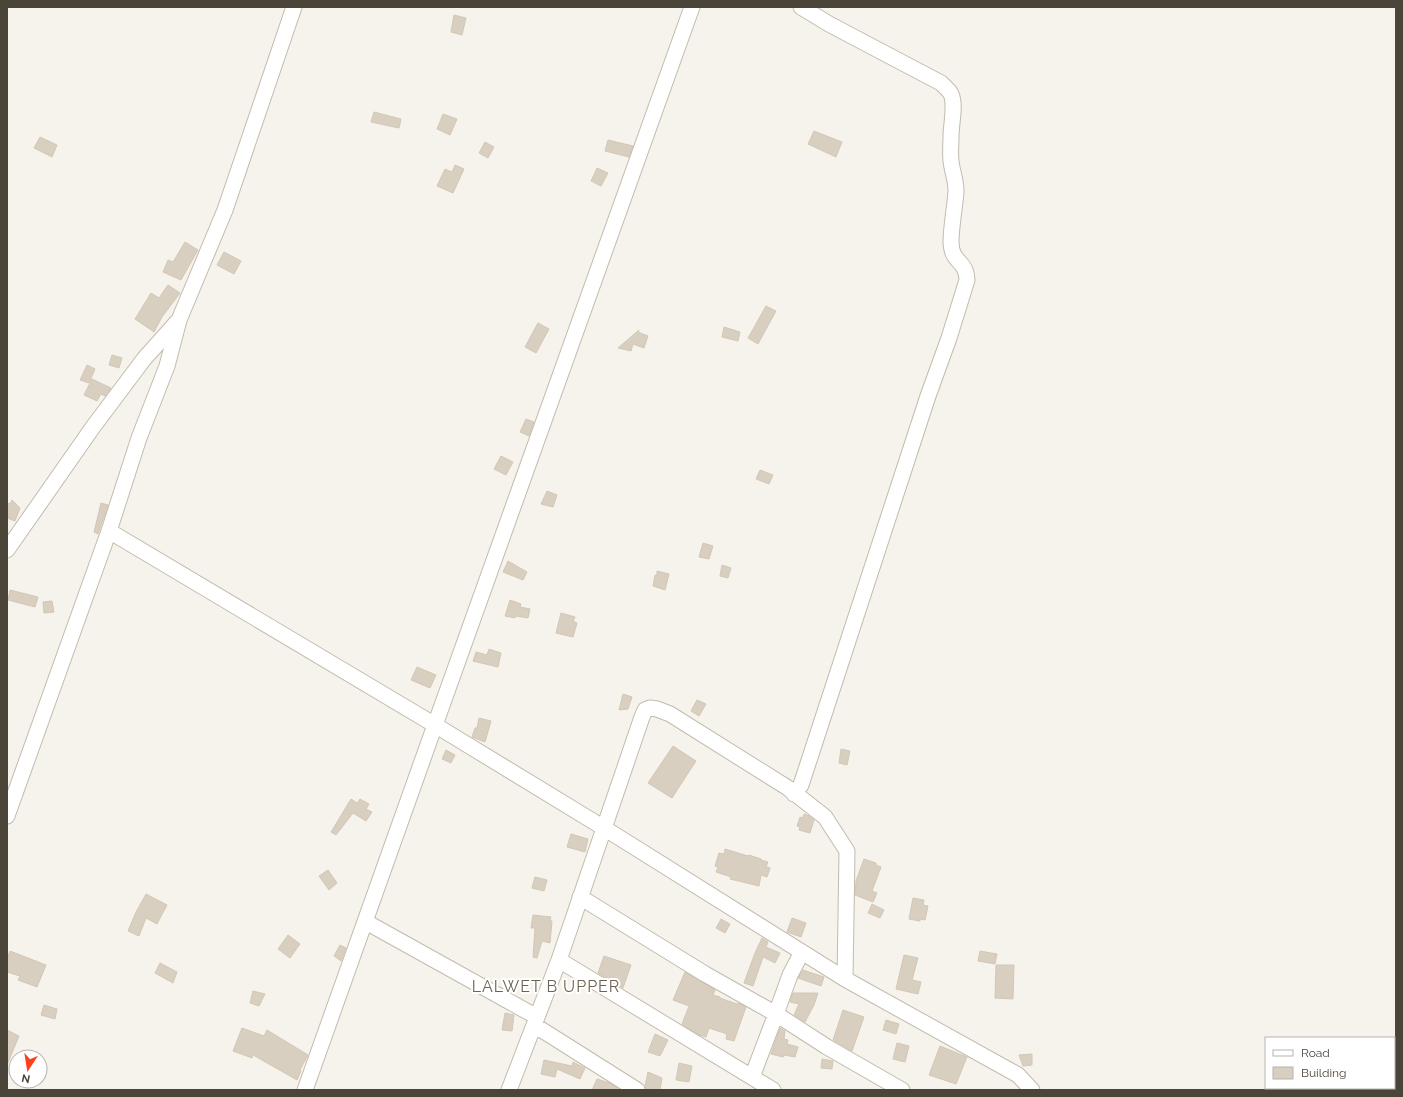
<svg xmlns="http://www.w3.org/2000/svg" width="1403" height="1097" font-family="Raleway,sans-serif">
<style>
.building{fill:#d8cfc1;stroke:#d3c7b4}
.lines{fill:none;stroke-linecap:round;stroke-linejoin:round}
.minor-casing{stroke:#c2bbae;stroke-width:17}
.minor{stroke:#fff;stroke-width:15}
.labels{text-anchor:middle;stroke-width:4;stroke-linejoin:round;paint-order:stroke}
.quarter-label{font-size:16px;letter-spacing:1px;fill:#6e6250;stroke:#fff}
</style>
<rect width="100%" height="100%" fill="#f6f3ec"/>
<path class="building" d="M454 15 466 18 462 35 451 32Z
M374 112 401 119 399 128 371 122Z
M443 114 457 119 450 135 437 129Z
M814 131 842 142 836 157 808 144Z
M40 137 57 145 52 157 34 148Z
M608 140 633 146 629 157 605 151Z
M485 142 494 147 488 158 479 153Z
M455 165 464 169 453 193 437 186 445 169 452 172Z
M597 168 608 173 601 186 591 181Z
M185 242 198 250 181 280 163 272 168 260 173 262Z
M224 252 241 261 234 274 217 265Z
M168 285 180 293 162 317 154 332 135 319 151 293 159 298Z
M766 306 776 311 758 344 748 338Z
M538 323 549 329 536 353 525 347Z
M724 327 740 332 738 341 722 337Z
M639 330 638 332 648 336 644 348 633 344 631 351 618 348Z
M112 355 122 358 119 368 109 365Z
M87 365 95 369 89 383 80 380Z
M92 379 111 388 105 396 101 394 97 401 84 395Z
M526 419 534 422 529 436 520 432Z
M501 456 513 462 506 475 494 469Z
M760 470 773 475 769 484 756 479Z
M547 491 557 495 553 507 541 504Z
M12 500 20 508 15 521 7 518V503L10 504Z
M101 503 108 505 98 534 94 532Z
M703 543 713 546 709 559 699 557Z
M508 561 527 572 523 580 503 572Z
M722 565 731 568 728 578 720 576Z
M657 571 669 574 665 590 653 586 655 575H657Z
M10 590 38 597 35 607 8 600Z
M510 600 521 604 520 607 530 609 528 618 516 616 515 618 505 616Z
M52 601 54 612 44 613 43 602Z
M561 613 575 617 573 621 577 623 573 637 556 633Z
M489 649 501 653 498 667 473 661 476 652 487 655Z
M417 667 436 675 430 688 411 680Z
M623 694 632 697 628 709 619 710Z
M697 700 706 704 699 716 691 711Z
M479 718 491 721 485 742 472 737 475 728H477Z
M673 746 696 761 672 798 648 783Z
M841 749 850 751 847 765 839 763Z
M446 750 455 755 451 763 442 759Z
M351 799 357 803 360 799 369 804 366 809 372 812 366 821 353 813 336 835 331 832Z
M804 814 809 816 814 820 810 833 799 830 800 827 797 826 800 817 803 818Z
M571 834 588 839 585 852 567 847Z
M725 849 748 856 749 855 761 859V860L768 862 766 867 770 868 767 877 761 875 759 886 730 879 731 877 716 872 718 867 715 866 719 853 724 854Z
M864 859 876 863V865L881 867 872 891 877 893 873 902 855 895 856 881Z
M328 870 337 883 329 890 319 876Z
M535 877 547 880 544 891 532 888Z
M146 894 167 905 157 924 146 918 139 936 128 931 136 912Z
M913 898 924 900 923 905 928 906 925 920 920 919V921L909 919Z
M872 904 884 910 880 918 868 913Z
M533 915 551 917 550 921H552L550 943 542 941 537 958 533 957 535 928H531Z
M792 918 806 923 801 937 787 932Z
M721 919 730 924 725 933 716 928Z
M288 935 300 944 290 958 278 949Z
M762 938 768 942 766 947 780 953 775 963 763 957 753 986 744 983 755 953Z
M340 945 346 948 341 961 334 956Z
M10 951 46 965 37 987 18 980 20 976 7 972V959Z
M980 951 997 954 995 964 978 961Z
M904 955 918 958 912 980 921 982 918 994 896 989Z
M604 956 631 965 623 988 598 973Z
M160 963 177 972 173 983 155 973Z
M996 965H1014L1013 999 995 998Z
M803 970 824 977 821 986 798 978Z
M685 972 715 990 713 995 720 997V998L737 1004 738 1003 746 1007 734 1041 726 1039 727 1034 709 1028 706 1037 699 1035 682 1024 689 1006 673 1000Z
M253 991 265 994 259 1006 250 1003Z
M793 993H818L814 1005 805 1022 794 1015 799 1004 790 1002Z
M44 1005 57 1009 55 1019 41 1015Z
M843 1010 864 1017 852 1051 833 1040Z
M505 1013 514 1015 512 1031 502 1030Z
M886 1020 899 1024 896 1034 883 1030Z
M242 1028 264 1036 267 1030 308 1055 300 1070 301 1071 297 1080 253 1055 252 1058 233 1051Z
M780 1028 785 1031 784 1039 788 1040 787 1044 798 1047 795 1057 784 1055 783 1057 771 1054Z
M7 1030 19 1036 7 1065Z
M655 1034 668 1040 660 1056 648 1052Z
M897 1043 909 1046 905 1062 893 1059Z
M940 1046 967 1057 956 1084 929 1075Z
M1032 1054V1065L1023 1066 1019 1055Z
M822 1059 833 1061 832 1069 821 1068Z
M544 1060 572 1066 573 1062 585 1068 580 1079 557 1069 555 1077 541 1074Z
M679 1063 692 1066 689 1082 676 1080Z
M648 1072 662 1078 660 1090H646L645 1086Z
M597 1079 610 1083 620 1090H592Z"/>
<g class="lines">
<defs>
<path id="minor" d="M109 531 435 725 604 828 845 979 1018 1075 1032 1090
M7 550 93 427 144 359 177 322
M794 794 801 785 928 396 949 338 967 280C966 259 952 264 951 243 951 225 955 208 956 191 956 180 952 171 951 161 950 153 951 144 951 136 951 124 956 105 951 94 949 90 944 86 941 83L829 24 801 7
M7 816 109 531 139 438 167 366 179 320 225 210 294 7
M580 897 705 974 776 1014 827 1047 902 1090
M366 922 537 1017
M559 960 773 1090
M534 1025 637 1090
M752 1077 776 1014 790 975 802 952
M305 1090 435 725 692 7
M509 1090 559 960 642 717 645 710 650 708 657 709 670 714 788 788 825 817 847 851 845 979"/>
</defs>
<use href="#minor" class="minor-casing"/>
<use href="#minor" class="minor"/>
</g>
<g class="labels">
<g class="quarter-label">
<text x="546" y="992">LALWET B UPPER</text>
</g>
</g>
<rect width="1403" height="1097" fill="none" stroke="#4b4439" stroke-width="16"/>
<rect x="1265" y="1037" width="130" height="52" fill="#ffffff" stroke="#b7b4b0"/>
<rect x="1273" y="1050" width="20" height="6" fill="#ffffff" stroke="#b7b4b0"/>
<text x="1301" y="1057" font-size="12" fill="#4b4439">Road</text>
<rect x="1273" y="1067" width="20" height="12" fill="#d8cfc1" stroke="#b7b4b0"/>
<text x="1301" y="1077" font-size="12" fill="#4b4439">Building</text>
<g transform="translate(28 1069) rotate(192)"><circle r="19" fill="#ffffff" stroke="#b7b4b0"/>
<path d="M0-3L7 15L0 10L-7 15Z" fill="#fc3f1d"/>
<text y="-6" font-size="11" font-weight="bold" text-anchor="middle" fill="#4b4439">N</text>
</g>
</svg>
